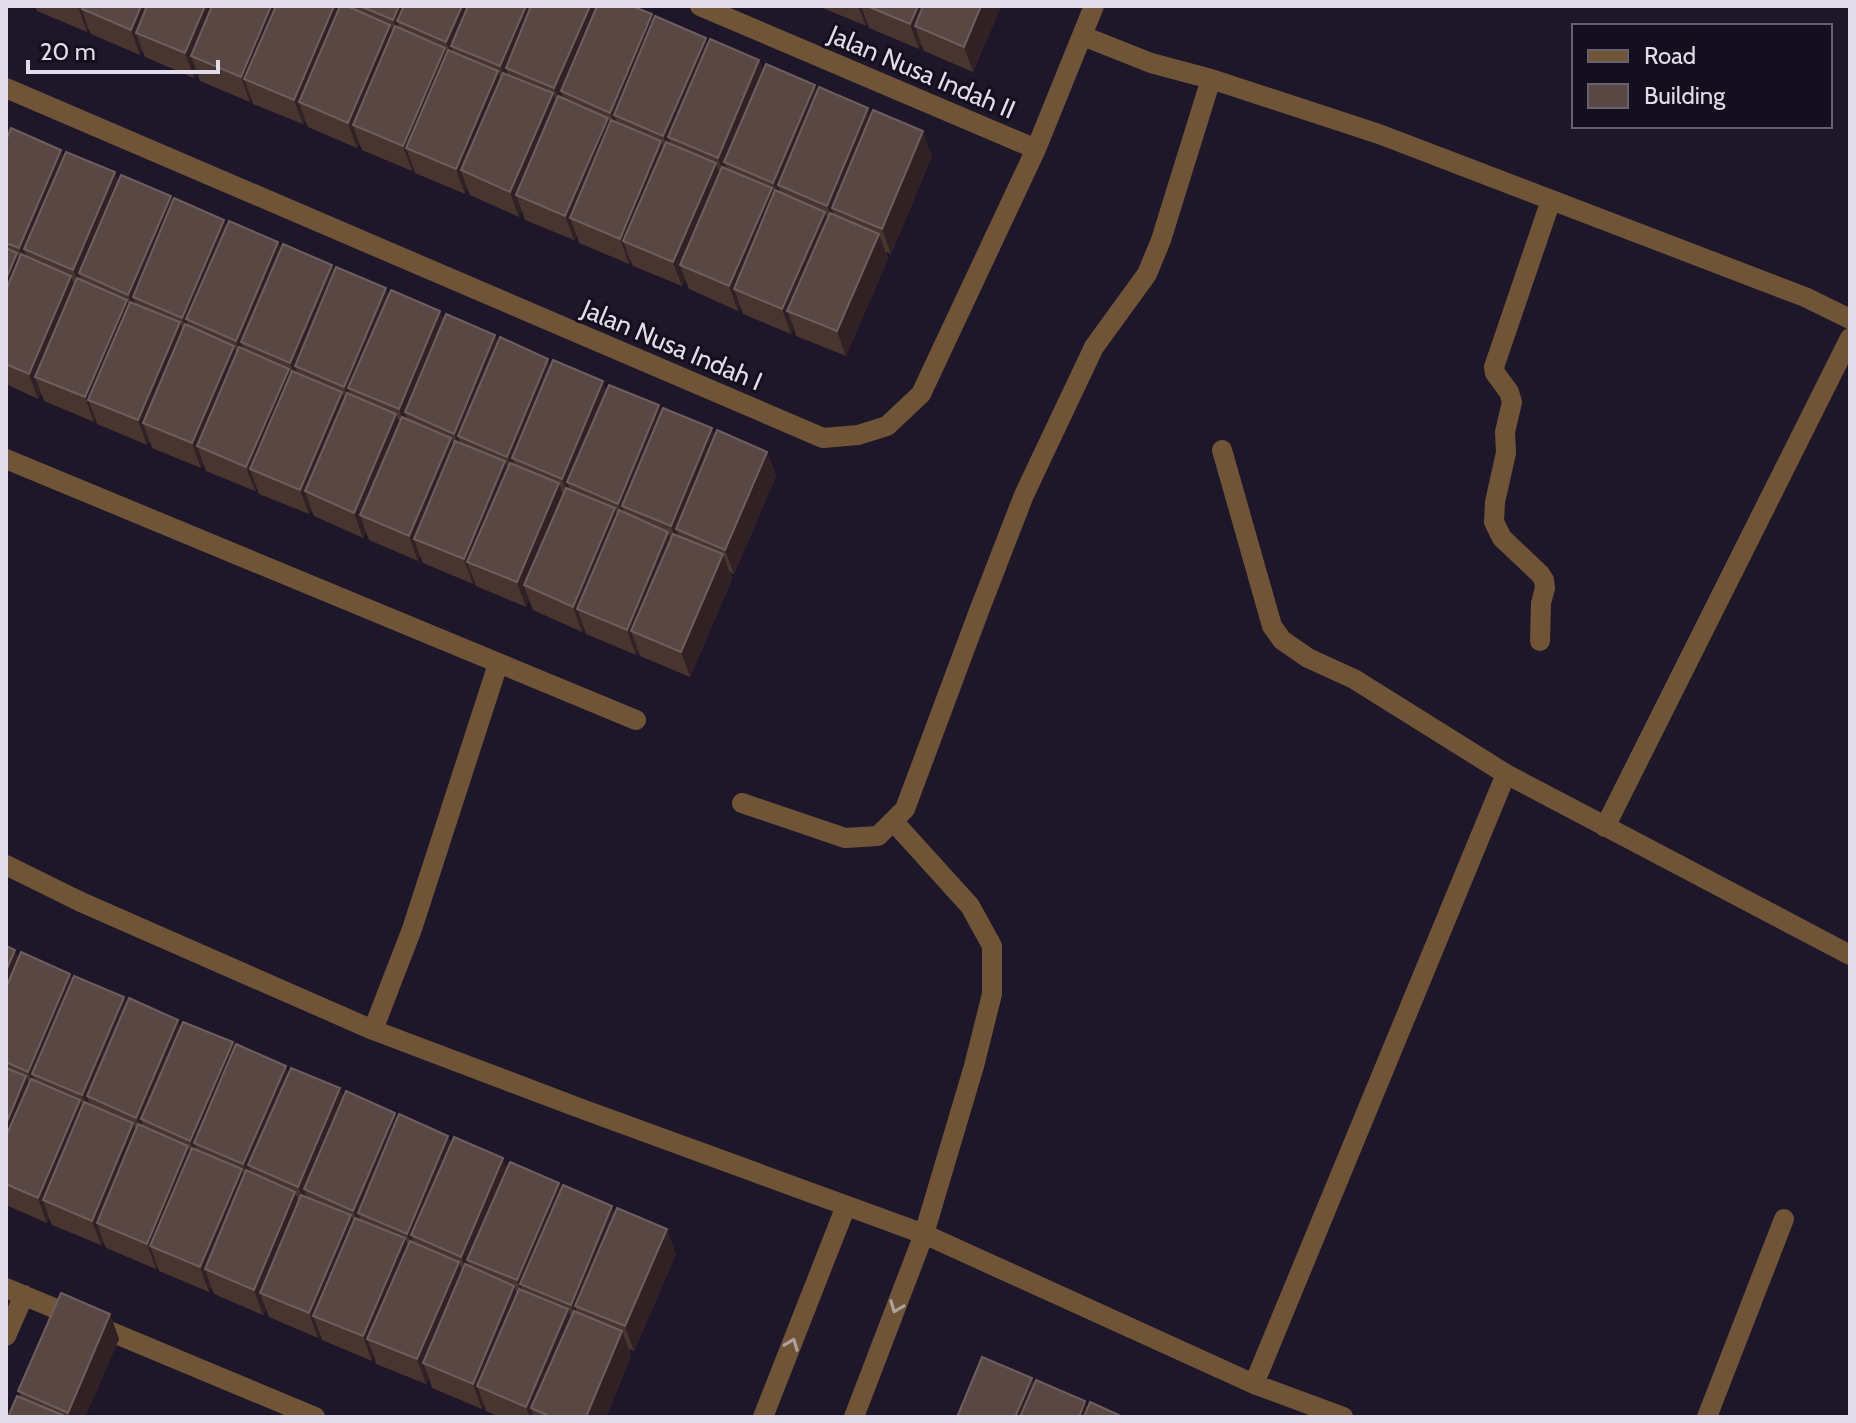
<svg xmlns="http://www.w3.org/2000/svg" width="1856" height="1423" font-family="Cabin,sans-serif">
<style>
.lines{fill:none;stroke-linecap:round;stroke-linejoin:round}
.minor{stroke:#705438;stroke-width:20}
.wall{fill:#483530}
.shaded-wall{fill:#302125}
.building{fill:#594744;stroke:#6e5e5e;stroke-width:2}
.oneway{stroke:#ae9f99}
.labels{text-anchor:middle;stroke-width:6;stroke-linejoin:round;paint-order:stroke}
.street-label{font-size:26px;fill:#e0dce9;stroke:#140e1f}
</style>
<rect width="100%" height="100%" fill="#1d1729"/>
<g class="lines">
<path class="minor" d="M700 6 1036 149
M1083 36 1151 63 1211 79 1379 134 1805 297 1850 319
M6 88 823 438 858 435 887 426 921 394 1036 149 1094 6
M1222 450 1272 626 1282 640 1308 658 1354 679 1506 774 1254 1384
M6 459 636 720
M1540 641 1541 603 1545 588 1544 580 1540 574 1502 538 1494 522 1495 502 1506 453 1505 432 1512 402 1509 392 1495 373 1494 367 1551 200
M1506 774 1850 955
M742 803 845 838 878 836 905 809 979 611 1024 495 1094 347 1147 274 1161 240 1211 79
M1605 827 1850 338
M6 865 81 902 373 1030 582 1109 924 1234 1254 1384 1343 1417
M373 1030 412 929 498 664
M6 1288 315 1417
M6 1336 24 1295
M763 1417 846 1206
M854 1417 924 1234 974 1066 992 994V946L970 906 893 821
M1707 1417 1784 1219"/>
</g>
<path class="wall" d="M35 6H632L654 20 708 44 759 60 763 70 817 91 871 115 932 156 891 254 886 252 888 259 846 356 796 336 794 328 791 334 743 314 740 306 738 311 689 289 685 279 682 286 633 266 630 260 629 264 579 243 577 236 574 240 525 220 522 211 519 217 470 195 467 188 465 194 415 173 413 167 412 171 362 150 359 143 357 148 308 127 305 120 303 124 253 104 251 98 250 102 200 81 197 72 194 78 145 57 142 50 140 55 91 34 88 28 87 32 37 11Z
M818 6H1001L973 72 924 51 921 44 919 49 869 28 867 22 866 26Z
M6 126 10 132 61 150 63 157 118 181 173 202 226 227 278 242 281 249 335 271 388 295 440 311 443 320 498 342 607 391 661 411 715 436 767 452 776 476 734 574 730 572 732 579 690 677 640 656 638 650 636 655 586 634 584 628 582 632 533 610 529 600 526 607 476 586 474 580 473 584 423 563 420 556 418 561 369 540 366 532 363 538 314 516 311 509 309 514 259 494 257 488 255 491 206 471 203 463 201 468 152 448 149 440 147 445 97 424 95 418 94 422 44 401 41 393 38 399 6 384Z
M6 946 19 958 70 974 73 980 124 997 126 1004 181 1027 233 1042 235 1048 286 1066 288 1073 340 1088 343 1097 397 1119 507 1168 559 1183 561 1189 615 1213 676 1254 634 1351 629 1349 631 1356 606 1417H500L486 1411 484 1405 482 1409 432 1388 429 1378 426 1384 376 1364 374 1356 372 1361 322 1340 320 1334 318 1338 269 1317 266 1309 263 1315 214 1294 211 1287 209 1292 159 1271 157 1265 156 1269 106 1248 103 1241 101 1245 52 1225 49 1218 47 1223 6 1205Z
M110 1314 119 1339 85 1417H8L21 1397 18 1391Z"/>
<path class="shaded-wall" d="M78 6H98L82 9 88 28 87 32Z
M141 6H161L136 33 142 50 140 55 131 30Z
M205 6H225L191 56 197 72 194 78 185 53Z
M271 6H291L244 79 251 98 250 102 241 77Z
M334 6H338L345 27 299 102 305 120 303 124 294 100Z
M399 6H418L397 21 404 41 402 45 393 20Z
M462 6H482L451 46 457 63 456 67 446 42Z
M526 6H545L506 68 512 86 510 91 500 66Z
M590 6H602L561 91 566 106 563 113 554 88Z
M858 6H861L867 22 866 26Z
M918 6H937L915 26 921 44 919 49 910 24Z
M981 6H1001L973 72 964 47Z
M652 14 661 39 614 115 621 134 619 138 610 113Z
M390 25 399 50 353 125 359 143 357 148 348 123Z
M706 38 715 63 668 137 675 155 672 161 663 136Z
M445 48 454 73 406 148 413 167 412 171 403 146Z
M759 60 768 85 724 162 730 177 727 183 718 158Z
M498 71 507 96 461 170 467 188 465 194 456 169Z
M815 85 824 110 778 185 784 203 782 207 773 183Z
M553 93 562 118 516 195 522 211 519 217 510 192Z
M868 108 877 133 832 208 838 226 836 231 827 206Z
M608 118 617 143 570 218 577 236 574 240 565 216Z
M8 126 17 151 6 176V130Z
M923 131 932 156 891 254 882 229Z
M661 141 670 166 623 241 630 260 629 264 620 239Z
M61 150 70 175 24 249 30 267 28 273 19 248Z
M716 163 725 188 680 265 685 279 682 286 673 262Z
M115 172 124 197 79 273 85 289 82 295 73 270Z
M772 188 781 212 734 289 740 306 738 311 729 286Z
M171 196 180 221 133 297 139 315 137 319 128 295Z
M825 212 834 236 787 311 794 328 791 334 782 309Z
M224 220 233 245 186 319 193 338 191 343 182 318Z
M879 234 888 259 846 356 837 331Z
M278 242 287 267 241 342 247 360 245 365 236 341Z
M17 253 26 278 6 324V279Z
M332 265 342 290 295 366 301 384 299 388 290 363Z
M71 276 80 301 35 377 41 393 38 399 29 374Z
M386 288 395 313 348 388 355 407 353 412 344 387Z
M127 300 136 324 88 400 95 418 94 422 85 397Z
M440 311 449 336 405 412 410 428 408 434 399 409Z
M180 322 189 347 143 423 149 440 147 445 138 420Z
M495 335 504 359 458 436 465 455 463 458 454 434Z
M234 346 243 371 197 446 203 463 201 468 192 443Z
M548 359 557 383 512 458 519 476 516 481 507 457Z
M289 369 298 394 250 469 257 488 255 491 246 467Z
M603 381 612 406 567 482 573 498 571 504 562 479Z
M342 392 351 417 305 491 311 509 309 514 300 490Z
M659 405 668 430 622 506 628 525 627 528 618 504Z
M396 414 406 439 360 515 366 532 363 538 354 513Z
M712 428 721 453 676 529 682 546 680 551 671 526Z
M451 438 461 463 414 539 420 556 418 561 409 536Z
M767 452 776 476 734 574 725 550Z
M505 461 514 486 467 562 474 580 473 584 464 559Z
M559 483 568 508 524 585 529 600 526 607 517 582Z
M615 508 624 533 577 609 584 628 582 632 573 607Z
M668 532 677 557 631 631 638 650 636 655 627 630Z
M723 554 732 579 690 677 681 652Z
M15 950 24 974 6 1017V971Z
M70 974 79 999 32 1074 39 1093 37 1097 28 1072Z
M124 997 133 1022 87 1096 93 1114 91 1120 82 1095Z
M178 1020 187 1045 141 1119 147 1137 145 1143 136 1118Z
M233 1042 242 1067 194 1143 201 1162 199 1166 190 1141Z
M286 1066 295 1091 248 1165 255 1183 252 1189 243 1164Z
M26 1076 35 1101 6 1170V1124Z
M340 1088 349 1113 304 1189 310 1205 307 1212 298 1187Z
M80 1100 89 1125 43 1200 49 1218 47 1223 38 1198Z
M395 1113 404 1138 358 1213 364 1231 362 1235 353 1211Z
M133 1123 142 1147 97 1223 103 1241 101 1245 92 1221Z
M448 1136 458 1161 411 1235 418 1254 416 1259 407 1234Z
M188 1146 197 1171 150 1246 157 1265 156 1269 147 1244Z
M503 1158 512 1183 467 1260 473 1274 470 1281 461 1257Z
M242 1169 251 1194 205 1269 211 1287 209 1292 200 1267Z
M559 1183 568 1208 520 1284 527 1302 526 1305 517 1280Z
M295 1192 304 1217 260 1293 266 1309 263 1315 254 1290Z
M612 1206 621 1230 575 1306 582 1325 580 1329 571 1305Z
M351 1215 360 1240 313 1316 320 1334 318 1338 309 1313Z
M667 1229 676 1254 634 1351 625 1326Z
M405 1238 414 1263 367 1339 374 1356 372 1361 363 1336Z
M459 1262 468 1286 423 1363 429 1378 426 1384 417 1359Z
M514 1286 523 1311 477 1386 484 1405 482 1409 473 1384Z
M568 1309 578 1334 531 1408 534 1417H530L526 1407Z
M110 1314 119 1339 85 1417H69L68 1413Z
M622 1331 631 1356 606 1417H586Z
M1032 1378 1041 1403 1035 1417H1015Z
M1085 1401 1091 1417H1079Z"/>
<path class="building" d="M83 6H141L131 30 82 9Z
M147 6H205L185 53 136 33Z
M212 6H271L241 77 191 56Z
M276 6H334L294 100 244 79Z
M340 6H347L390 25 348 123 299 102Z
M360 6H399L393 20Z
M404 6H462L446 42 397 21Z
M468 6H526L500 66 451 46Z
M531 6H590L554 88 506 68Z
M597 6H632L652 14 610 113 561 91Z
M867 6H918L910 24Z
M923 6H981L964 47 915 26Z
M655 16 706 38 663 136 614 115Z
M395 26 445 48 403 146 353 125Z
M710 39 759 60 718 158 668 137Z
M448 50 498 71 456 169 406 148Z
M766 64 815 85 773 183 724 162Z
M503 73 553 93 510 192 461 170Z
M819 87 868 108 827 206 778 185Z
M558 96 608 118 565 216 516 195Z
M873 110 923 131 882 229 832 208Z
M611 120 661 141 620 239 570 218Z
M11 128 61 150 19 248 6 243V141Z
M666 142 716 163 673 262 623 241Z
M66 152 115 172 73 270 24 249Z
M722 167 772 188 729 286 680 265Z
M121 175 171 196 128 295 79 273Z
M775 190 825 212 782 309 734 289Z
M174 198 224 220 182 318 133 297Z
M830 213 879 234 837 331 787 311Z
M229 221 278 242 236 341 186 319Z
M283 244 332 265 290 363 241 342Z
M6 248 17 253 6 279Z
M21 254 71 276 29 374 6 364V290Z
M336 267 386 288 344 387 295 366Z
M77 278 127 300 85 397 35 377Z
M391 290 440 311 399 409 348 388Z
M130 302 180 322 138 420 88 400Z
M446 314 495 335 454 434 405 412Z
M185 324 234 346 192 443 143 423Z
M500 337 548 359 507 457 458 436Z
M239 347 289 369 246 467 197 446Z
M553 360 603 381 562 479 512 458Z
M292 371 342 392 300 490 250 469Z
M609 385 659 405 618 504 567 482Z
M347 393 396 414 354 513 305 491Z
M663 408 712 428 671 526 622 506Z
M402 417 451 438 409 536 360 515Z
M717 430 767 452 725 550 676 529Z
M455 441 505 461 464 559 414 539Z
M510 463 559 483 517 582 467 562Z
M566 488 615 508 573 607 524 585Z
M619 510 668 532 627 630 577 609Z
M673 534 723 554 681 652 631 631Z
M6 946 15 950 6 971Z
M21 952 70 974 28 1072 6 1062V988Z
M74 976 124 997 82 1095 32 1074Z
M129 998 178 1020 136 1118 87 1096Z
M183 1022 233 1042 190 1141 141 1119Z
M236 1044 286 1066 243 1164 194 1143Z
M6 1068 26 1076 6 1124Z
M291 1068 340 1088 298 1187 248 1165Z
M31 1079 80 1100 38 1198 6 1184V1136Z
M346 1091 395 1113 353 1211 304 1189Z
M84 1102 133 1123 92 1221 43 1200Z
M399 1114 448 1136 407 1234 358 1213Z
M138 1124 188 1146 147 1244 97 1223Z
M454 1137 503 1158 461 1257 411 1235Z
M192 1148 242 1169 200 1267 150 1246Z
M510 1162 559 1183 517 1280 467 1260Z
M246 1170 295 1192 254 1290 205 1269Z
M563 1185 612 1206 571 1305 520 1284Z
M301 1195 351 1215 309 1313 260 1293Z
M617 1208 667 1229 625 1326 575 1306Z
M355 1218 405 1238 363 1336 313 1316Z
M410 1241 459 1262 417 1359 367 1339Z
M465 1264 514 1286 473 1384 423 1363Z
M519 1289 568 1309 526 1407 477 1386Z
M61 1293 110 1314 68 1413 18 1391Z
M574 1311 622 1331 586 1417H551L531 1408Z
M982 1357 1032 1378 1015 1417H957Z
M1036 1380 1085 1401 1079 1417H1020Z
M17 1396 67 1417H8Z
M1090 1402 1123 1417H1084Z"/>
<defs><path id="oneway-chevron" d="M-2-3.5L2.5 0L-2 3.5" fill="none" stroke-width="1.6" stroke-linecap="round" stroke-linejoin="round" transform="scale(2)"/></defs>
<g class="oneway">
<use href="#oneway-chevron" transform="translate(896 1307) rotate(111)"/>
<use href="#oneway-chevron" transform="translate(792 1344) rotate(-69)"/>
</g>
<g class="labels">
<g class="street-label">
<text transform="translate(922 72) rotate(23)" y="9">Jalan Nusa Indah II</text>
<text transform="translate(672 345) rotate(23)" y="9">Jalan Nusa Indah I</text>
</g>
</g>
<rect width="1856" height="1423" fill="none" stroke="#e0dce9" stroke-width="16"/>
<rect x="1572" y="24" width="260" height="104" fill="#140e1f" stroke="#666070" stroke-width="2"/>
<rect x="1588" y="50" width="40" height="12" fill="#705438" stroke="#666070" stroke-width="2"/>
<text x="1644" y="64" font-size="24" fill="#e0dce9">Road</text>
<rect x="1588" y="84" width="40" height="24" fill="#594744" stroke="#666070" stroke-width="2"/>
<text x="1644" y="104" font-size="24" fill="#e0dce9">Building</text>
<path d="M28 60v12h190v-12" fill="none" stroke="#e0dce9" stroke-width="4"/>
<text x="40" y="60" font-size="24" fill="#e0dce9" stroke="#140e1f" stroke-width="6" paint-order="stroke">20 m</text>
</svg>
